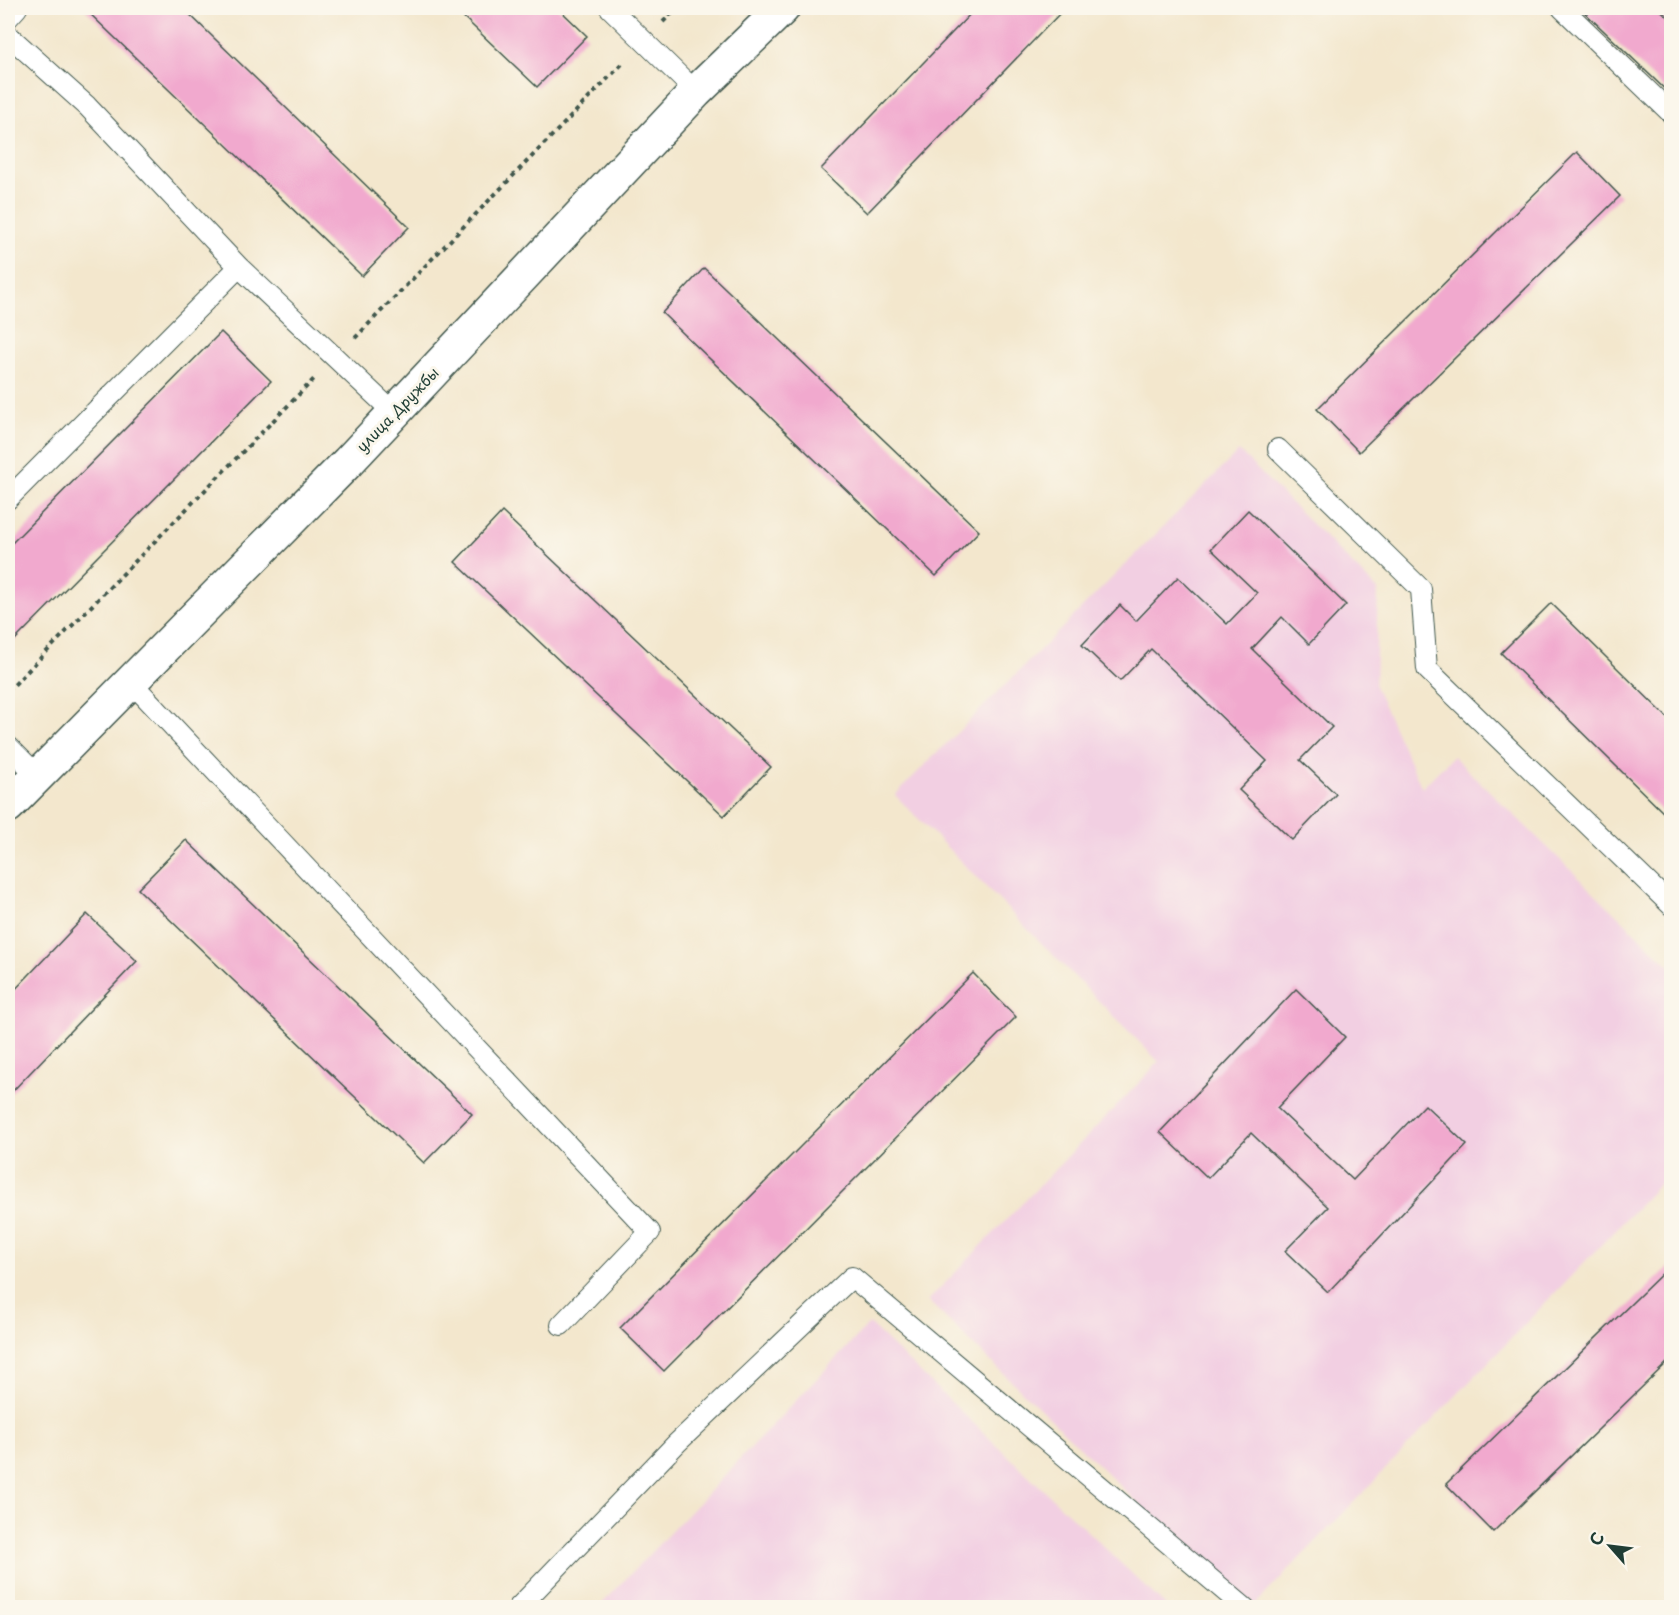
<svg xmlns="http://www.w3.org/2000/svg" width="1679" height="1615" font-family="'Playpen Sans',sans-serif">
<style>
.built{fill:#f2cfe2}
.building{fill:#f1a9ce}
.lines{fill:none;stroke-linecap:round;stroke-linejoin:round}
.service-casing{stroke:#3f564b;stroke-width:22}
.minor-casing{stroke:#3f564b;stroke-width:36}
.path{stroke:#3f564b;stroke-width:4;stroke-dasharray:4.5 4.5;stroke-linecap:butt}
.service{stroke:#fff;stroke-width:20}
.minor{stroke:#fff;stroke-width:33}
.labels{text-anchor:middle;stroke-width:6;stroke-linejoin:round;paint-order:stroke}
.street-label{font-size:15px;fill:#1f3d34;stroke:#fbf7ec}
</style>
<rect width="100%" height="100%" fill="#fbf7ec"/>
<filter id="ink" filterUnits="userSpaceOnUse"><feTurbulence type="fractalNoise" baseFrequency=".0167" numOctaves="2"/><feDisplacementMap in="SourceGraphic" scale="12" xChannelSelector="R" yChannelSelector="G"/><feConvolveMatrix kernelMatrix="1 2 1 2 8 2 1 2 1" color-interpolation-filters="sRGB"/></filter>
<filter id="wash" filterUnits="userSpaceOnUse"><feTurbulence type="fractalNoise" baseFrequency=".008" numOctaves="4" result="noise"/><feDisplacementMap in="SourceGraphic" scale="24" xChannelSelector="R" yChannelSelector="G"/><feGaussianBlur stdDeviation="1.35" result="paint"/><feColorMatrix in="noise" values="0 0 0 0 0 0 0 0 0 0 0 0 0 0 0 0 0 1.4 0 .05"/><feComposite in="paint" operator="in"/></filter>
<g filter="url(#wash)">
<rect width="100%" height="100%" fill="#f3e7cd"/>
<path class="built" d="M1239 451 1378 590 1375 686 1422 788 1453 756 1671 967V1172L1253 1607H1246L928 1301 1159 1062 895 795Z
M869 1324 1167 1607H599Z"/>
<g id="blocks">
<path class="building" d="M84 8H183L409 227 362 276Z
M454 8H558L587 36 537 87Z
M976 8H1065L867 213 821 169Z
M1580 8H1658L1672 20V96Z
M1577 152 1620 196 1359 452 1317 409Z
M704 268 979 531 936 576 662 313Z
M221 332 271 381 8 647V547Z
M1248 510 1346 605 1309 644 1282 617 1252 649 1332 727 1300 760 1336 794 1292 840 1239 790 1267 761 1151 649 1120 681 1082 645 1120 605 1136 621 1178 577 1227 624 1257 593 1211 549Z
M502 512 771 767 724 816 455 562Z
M1551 603 1672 722V821L1501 653Z
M186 840 472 1114 424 1163 138 889Z
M87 914 137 961 8 1096V997Z
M973 973 1016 1017 664 1371 620 1328Z
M1296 989 1345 1037 1277 1108 1353 1180 1425 1105 1467 1145 1328 1292 1285 1251 1328 1207 1251 1133 1208 1178 1160 1132Z
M1672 1264V1358L1493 1532 1446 1484Z"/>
</g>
</g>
<g filter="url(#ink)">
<use href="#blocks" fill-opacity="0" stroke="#3f564b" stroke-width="1.5"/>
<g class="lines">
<defs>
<path id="service" d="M610 8 696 92
M1562 8 1672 114
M8 18 17 8
M8 35 87 106 239 267 394 413
M1278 449 1421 589 1427 669 1672 906
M8 499 239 267
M131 682 650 1232 561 1325
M8 746 38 776
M518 1608 677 1443 852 1277 1245 1608"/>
<path id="minor" d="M8 806 348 462 696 92 783 8"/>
</defs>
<use href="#service" class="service-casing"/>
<use href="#minor" class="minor-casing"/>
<path class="path" d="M663 22 677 8
M355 338 624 62
M8 691 316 377"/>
<use href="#service" class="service"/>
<use href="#minor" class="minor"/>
</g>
</g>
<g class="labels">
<g class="street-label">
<text transform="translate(398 410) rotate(-46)" y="5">улица Дружбы</text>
</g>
</g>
<rect width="1679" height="1615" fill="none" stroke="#fbf7ec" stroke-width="30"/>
<g transform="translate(1610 1546) rotate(298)" stroke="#fbf7ec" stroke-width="4.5" paint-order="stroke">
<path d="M0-4.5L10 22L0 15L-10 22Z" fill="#1f3d34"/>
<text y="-9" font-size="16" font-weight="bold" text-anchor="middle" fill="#1f3d34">С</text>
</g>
</svg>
